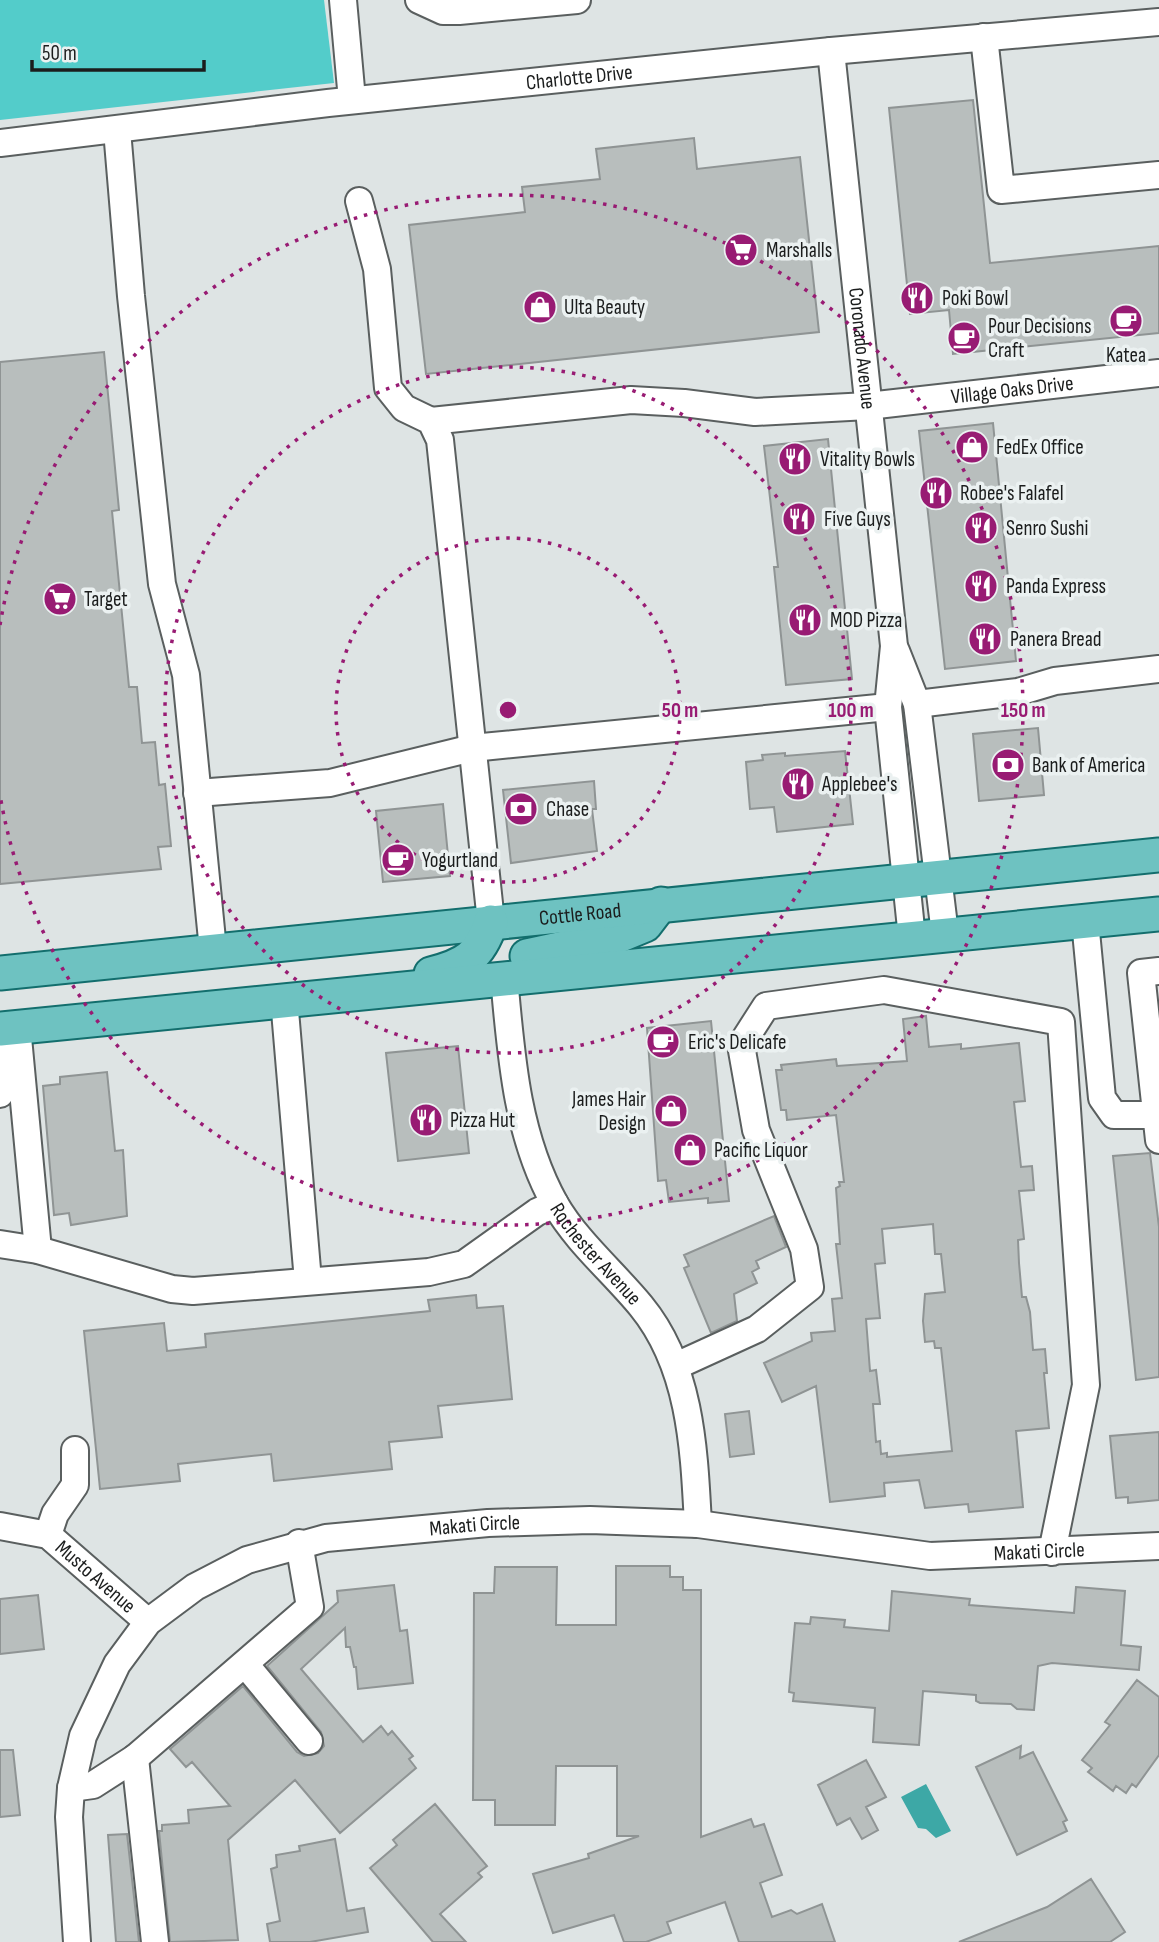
<svg xmlns="http://www.w3.org/2000/svg" width="1159" height="1942" font-family="'Sofia Sans Condensed',sans-serif">
<style>
.green{fill:#53ccca}
.water{fill:#3da8a6}
.building{fill:#b8bebd;stroke:#8f9494;stroke-width:2;fill-rule:evenodd}
.lines{fill:none;stroke-linecap:round;stroke-linejoin:round}
.minor-casing{stroke:#5a5f5f;stroke-width:30}
.major-casing{stroke:#136e6d;stroke-width:37}
.minor{stroke:#fff;stroke-width:26}
.major{stroke:#6ec2c1;stroke-width:33}
.ring{fill:none;stroke:#981b73;stroke-width:3.5;stroke-dasharray:3.5 7}
.labels{text-anchor:middle;stroke-width:7;stroke-linejoin:round;paint-order:stroke}
.street-label{font-size:21px;fill:#1b1d1d;stroke:#ebf1f1}
.poi-label{font-size:21px;fill:#1b1d1d;stroke:#ebf1f1;text-anchor:start}
.centre{fill:#981b73;stroke:#ebf1f1;stroke-width:3.5}
.ring-label{font-size:21px;text-anchor:middle;font-weight:bold;fill:#981b73;stroke:#ebf1f1;stroke-width:7;stroke-linejoin:round;paint-order:stroke}
</style>
<rect width="100%" height="100%" fill="#dee4e4"/>
<path class="green" d="M0 0H324L334 83 0 120Z"/>
<path class="water" d="M926 1784 951 1831 936 1838 926 1829 918 1828 901 1797Z"/>
<path class="building" d="M973 100 990 263 1159 246V333L953 354 949 310 910 314 889 108Z
M694 138 697 169 800 157 819 332 426 374 409 225 525 212 522 187 600 179 596 149Z
M104 352 119 510 112 511 129 687H137L142 743 155 742 159 785 165 784 171 846 158 847 161 869 0 884V362Z
M993 423 1016 661 945 669 919 431Z
M828 439 852 679 786 685 774 567H778L764 446Z
M1038 728 1044 795 979 801 973 734Z
M845 751 853 824 777 832 774 807 750 809 746 762 763 760 762 755 785 753V756Z
M594 781 596 809H592L597 851 511 863 503 790Z
M443 804 450 876 383 882 376 811Z
M926 1016 929 1047 961 1044V1049L1019 1043 1025 1101 1014 1102 1021 1167 1032 1166 1034 1190 1019 1191 1024 1239 1018 1240 1019 1263 1022 1297H1026L1030 1312 1033 1350 1045 1349 1047 1373H1044L1049 1428 1016 1431 1023 1507 969 1512 968 1504 925 1508 919 1480 884 1483 885 1496 830 1502 816 1386 782 1402 764 1363 812 1341 811 1333 835 1331 832 1299 842 1298 836 1244H840L836 1188 840 1186 839 1182H844L836 1115 787 1120 786 1110H781L776 1070H782L781 1065 836 1059 837 1066 907 1061 903 1019ZM933 1224 935 1254H941L945 1292 925 1294 923 1321 925 1342 934 1341 935 1348H941L952 1451 887 1457V1453L881 1454 880 1441 876 1442 873 1404H880L876 1370 870 1371 866 1319 880 1318 875 1264 885 1263 882 1229Z
M711 1021 729 1201 708 1203V1198L669 1202 666 1180 658 1181 647 1028Z
M458 1046 469 1153 398 1161 386 1053Z
M107 1072 115 1151 123 1150 127 1216 71 1225 69 1213 54 1215 43 1086 60 1084V1077Z
M1150 1153 1159 1227V1377L1136 1380 1113 1156Z
M774 1216 786 1247 756 1261 759 1268 752 1272 757 1283 734 1294 737 1321 711 1333 684 1268 689 1266 684 1255Z
M476 1295 477 1308 503 1306 512 1399 438 1406 442 1437 389 1442 392 1469 274 1481 271 1454 178 1464 180 1481 100 1489 84 1331 164 1323 167 1351 206 1347 205 1334 430 1311 428 1300Z
M749 1411 754 1454 730 1457 725 1414Z
M1159 1432V1500L1128 1503V1497L1116 1498 1110 1436Z
M616 1566H670V1577H683V1590H701V1837L751 1819 754 1827 764 1824 782 1875 760 1883 772 1917 791 1910 797 1914 822 1904 835 1942H739L725 1902 667 1922 671 1933 646 1942H624L614 1915 553 1933 533 1874 589 1858 588 1854 639 1836H617V1766H556L555 1825H495V1800H473L474 1593H494L495 1567H557L556 1625H616Z
M394 1585 400 1631 407 1630 413 1683 358 1689 356 1667H354L350 1647H346L345 1628 301 1669 363 1742 381 1726 388 1735 392 1731 413 1756 409 1759 416 1768 340 1833 295 1780 228 1840 238 1940 170 1942 159 1831H162V1825L189 1823 188 1810 230 1806 192 1762 186 1767 170 1749 243 1686 297 1752 304 1756 318 1753 324 1746 321 1732 267 1666 338 1602 337 1591Z
M1076 1587 1125 1591 1121 1645 1141 1647 1139 1670 1052 1663 1038 1666 1034 1710 1017 1709 1011 1704 980 1703 976 1701V1695L923 1691 919 1745 873 1742 875 1708 793 1701 794 1693 789 1692 795 1623 810 1624 811 1617 845 1620 844 1627 889 1631 892 1591 970 1599 969 1605 1074 1613Z
M38 1595 44 1649 0 1654V1599Z
M1137 1680 1159 1697V1755L1136 1787 1132 1784 1126 1793 1116 1786 1113 1791 1088 1772 1092 1768 1082 1760 1110 1725 1105 1722Z
M1021 1746 1020 1758 1033 1752 1067 1820 1063 1822 1067 1831 1017 1855 976 1767Z
M0 1750H13L20 1815 0 1817Z
M866 1760 886 1797 866 1807 878 1830 862 1839 850 1818 837 1825 818 1785Z
M435 1804 487 1866 478 1873 482 1877 440 1914 466 1942H433L370 1868 397 1845 393 1840Z
M127 1834 139 1942H116L108 1835Z
M335 1839 347 1911 364 1908 368 1932 310 1942H270L267 1924 280 1921 271 1869 277 1867 276 1855 300 1851 299 1846Z
M1091 1879 1125 1932 1110 1942H959L1047 1907Z"/>
<g class="lines">
<defs>
<g id="minor">
<path d="M343 0 352 100"/>
<path d="M419 0 443 11H459L577 0"/>
<path d="M984 37 1001 190 1159 175"/>
<path id="s1" d="M831 51 894 646 888 707 912 938"/>
<path d="M117 130 131 296 162 584 186 675 213 950"/>
<path id="s2" d="M0 143 328 103 831 51 1159 22"/>
<path d="M359 201 377 269 388 388 404 408 431 421 440 440 491 922"/>
<path id="s3" d="M431 421 631 400 684 403 755 412 868 406 1159 373"/>
<path d="M896 651 917 704 945 934"/>
<path d="M917 704 1018 692 1055 681 1159 669"/>
<path d="M197 793 330 783 472 748 888 707"/>
<path d="M1085 921 1102 1098 1114 1115H1156"/>
<path d="M1159 971 1141 973 1159 1140"/>
<path id="s4" d="M504 977C511 1054 516 1134 555 1204 577 1242 613 1272 641 1306 691 1367 694 1449 698 1524"/>
<path d="M284 999 308 1281"/>
<path d="M17 1027 38 1250"/>
<path d="M0 1094 4 1061 3 1040"/>
<path d="M0 1244 38 1250 172 1289 193 1291 429 1272 464 1264 537 1212 555 1204"/>
<path d="M676 1366 757 1329 810 1287 804 1249 756 1130 741 1045 766 1006 884 990 1061 1022 1086 1385 1052 1552"/>
<path id="s5" d="M0 1526 48 1535 148 1622"/>
<path d="M48 1535 55 1514 75 1485V1450"/>
<path d="M245 1664 309 1741"/>
<path d="M135 1758 155 1942"/>
<path d="M71 1788 93 1785 135 1758 310 1607 299 1543"/>
<path id="s6" d="M77 1942 69 1817 71 1788 83 1736 117 1664 148 1622 195 1587 247 1560 326 1538 488 1523 590 1520 698 1524 930 1556 1159 1546"/>
</g>
<g id="major">
<path d="M527 956 616 937 645 925 661 904"/>
<path id="s7" d="M0 973 1159 855"/>
<path d="M431 974C466 965 480 956 491 922"/>
<path d="M0 1029 1159 914"/>
</g>
</defs>
<use href="#minor" class="minor-casing"/>
<use href="#major" class="major-casing"/>
<use href="#minor" class="minor"/>
<use href="#major" class="major"/>
</g>
<g class="ring">
<circle cx="508" cy="710" r="172"/>
<circle cx="508" cy="710" r="343"/>
<path d="M0 625A515 515 0 1 1 0 795"/>
</g>
<defs>
<symbol id="supermarket-disc" viewBox="-11 -11 22 22"><circle r="9.5" fill="#981b73" stroke="#ebf1f1"/><path d="M-6-5.5h2.5l.6 2H6L4.5 2H-2.5L-4.4-4H-6ZM-1.5 3.2a1.3 1.3 0 1 0 .1 0ZM3 3.2a1.3 1.3 0 1 0 .1 0Z" fill="#fff"/></symbol>
<symbol id="restaurant-disc" viewBox="-11 -11 22 22"><circle r="9.5" fill="#981b73" stroke="#ebf1f1"/><path d="M-5-6h1v4h1v-4h1v4h1v-4h1v5L-1.5 .5V6h-2V.5L-5-1ZM5-6V6H3V1.5H1.5Q1.5-4 5-6Z" fill="#fff"/></symbol>
<symbol id="shop-disc" viewBox="-11 -11 22 22"><circle r="9.5" fill="#981b73" stroke="#ebf1f1"/><path d="M-5-2.5h2.3a2.7 3.5 0 0 1 5.4 0H5L5.5 6h-11ZM-1.5-2.5h3a1.5 2.3 0 0 0-3 0Z" fill="#fff"/></symbol>
<symbol id="cafe-disc" viewBox="-11 -11 22 22"><circle r="9.5" fill="#981b73" stroke="#ebf1f1"/><path d="M-5.5-4.5H6V0H3Q3 3.5 0 3.5H-2.5Q-5.5 3.5-5.5 0ZM3-3.2v2h1.7v-2ZM-6 4.5H4V6H-6Z" fill="#fff"/></symbol>
<symbol id="bank-disc" viewBox="-11 -11 22 22"><circle r="9.5" fill="#981b73" stroke="#ebf1f1"/><path d="M-6-4H6V4H-6ZM0-2.3a2.3 2.3 0 1 0 0 4.6a2.3 2.3 0 1 0 0-4.6Z" fill="#fff"/></symbol>
</defs>
<g fill-rule="evenodd">
<use href="#supermarket-disc" x="722" y="231" width="38" height="38"/>
<use href="#restaurant-disc" x="898" y="279" width="38" height="38"/>
<use href="#shop-disc" x="521" y="288" width="38" height="38"/>
<use href="#cafe-disc" x="1107" y="302" width="38" height="38"/>
<use href="#cafe-disc" x="945" y="319" width="38" height="38"/>
<use href="#shop-disc" x="953" y="428" width="38" height="38"/>
<use href="#restaurant-disc" x="776" y="440" width="38" height="38"/>
<use href="#restaurant-disc" x="917" y="474" width="38" height="38"/>
<use href="#restaurant-disc" x="780" y="500" width="38" height="38"/>
<use href="#restaurant-disc" x="962" y="509" width="38" height="38"/>
<use href="#restaurant-disc" x="962" y="567" width="38" height="38"/>
<use href="#supermarket-disc" x="41" y="580" width="38" height="38"/>
<use href="#restaurant-disc" x="786" y="601" width="38" height="38"/>
<use href="#restaurant-disc" x="966" y="620" width="38" height="38"/>
<use href="#bank-disc" x="989" y="746" width="38" height="38"/>
<use href="#restaurant-disc" x="779" y="765" width="38" height="38"/>
<use href="#bank-disc" x="502" y="790" width="38" height="38"/>
<use href="#cafe-disc" x="379" y="841" width="38" height="38"/>
<use href="#cafe-disc" x="644" y="1023" width="38" height="38"/>
<use href="#shop-disc" x="652" y="1092" width="38" height="38"/>
<use href="#restaurant-disc" x="407" y="1101" width="38" height="38"/>
<use href="#shop-disc" x="671" y="1131" width="38" height="38"/>
</g>
<g class="labels">
<g class="street-label">
<text dy="7" stroke="none"><textPath href="#s2" startOffset="583">Charlotte Drive</textPath></text>
<text dy="7" stroke="none"><textPath href="#s1" startOffset="299">Coronado Avenue</textPath></text>
<text dy="7" stroke="none"><textPath href="#s3" startOffset="584">Village Oaks Drive</textPath></text>
<text dy="7" stroke="none"><textPath href="#s7" startOffset="583">Cottle Road</textPath></text>
<text dy="7" stroke="none"><textPath href="#s4" startOffset="299">Rochester Avenue</textPath></text>
<text dy="7" stroke="none"><textPath href="#s6" startOffset="688">Makati Circle</textPath></text>
<text dy="7" stroke="none"><textPath href="#s6" startOffset="1255">Makati Circle</textPath></text>
<text dy="7" stroke="none"><textPath href="#s5" startOffset="112">Musto Avenue</textPath></text>
</g>
<g class="poi-label">
<text x="766" y="257">Marshalls</text>
<text x="942" y="305">Poki Bowl</text>
<text x="564" y="314">Ulta Beauty</text>
<text x="988" y="333">Pour Decisions<tspan x="988" dy="24">Craft</tspan></text>
<text x="1126" y="362" text-anchor="middle">Katea</text>
<text x="996" y="454">FedEx Office</text>
<text x="820" y="466">Vitality Bowls</text>
<text x="960" y="500">Robee's Falafel</text>
<text x="824" y="526">Five Guys</text>
<text x="1006" y="535">Senro Sushi</text>
<text x="1006" y="593">Panda Express</text>
<text x="84" y="606">Target</text>
<text x="830" y="627">MOD Pizza</text>
<text x="1010" y="646">Panera Bread</text>
<text x="1032" y="772">Bank of America</text>
<text x="822" y="791">Applebee's</text>
<text x="546" y="816">Chase</text>
<text x="422" y="867">Yogurtland</text>
<text x="688" y="1049">Eric's Delicafe</text>
<text x="646" y="1106" text-anchor="end">James Hair<tspan x="646" dy="24">Design</tspan></text>
<text x="450" y="1127">Pizza Hut</text>
<text x="714" y="1157">Pacific Liquor</text>
</g>
</g>
<circle cx="508" cy="710" r="10" class="centre"/>
<g class="ring-label">
<text x="680" y="717">50 m</text>
<text x="851" y="717">100 m</text>
<text x="1023" y="717">150 m</text>
</g>
<path d="M32 60v10h172v-10" fill="none" stroke="#1b1d1d" stroke-width="3.5"/>
<text x="42" y="60" font-size="21" fill="#1b1d1d" stroke="#ebf1f1" stroke-width="5" paint-order="stroke">50 m</text>
</svg>
